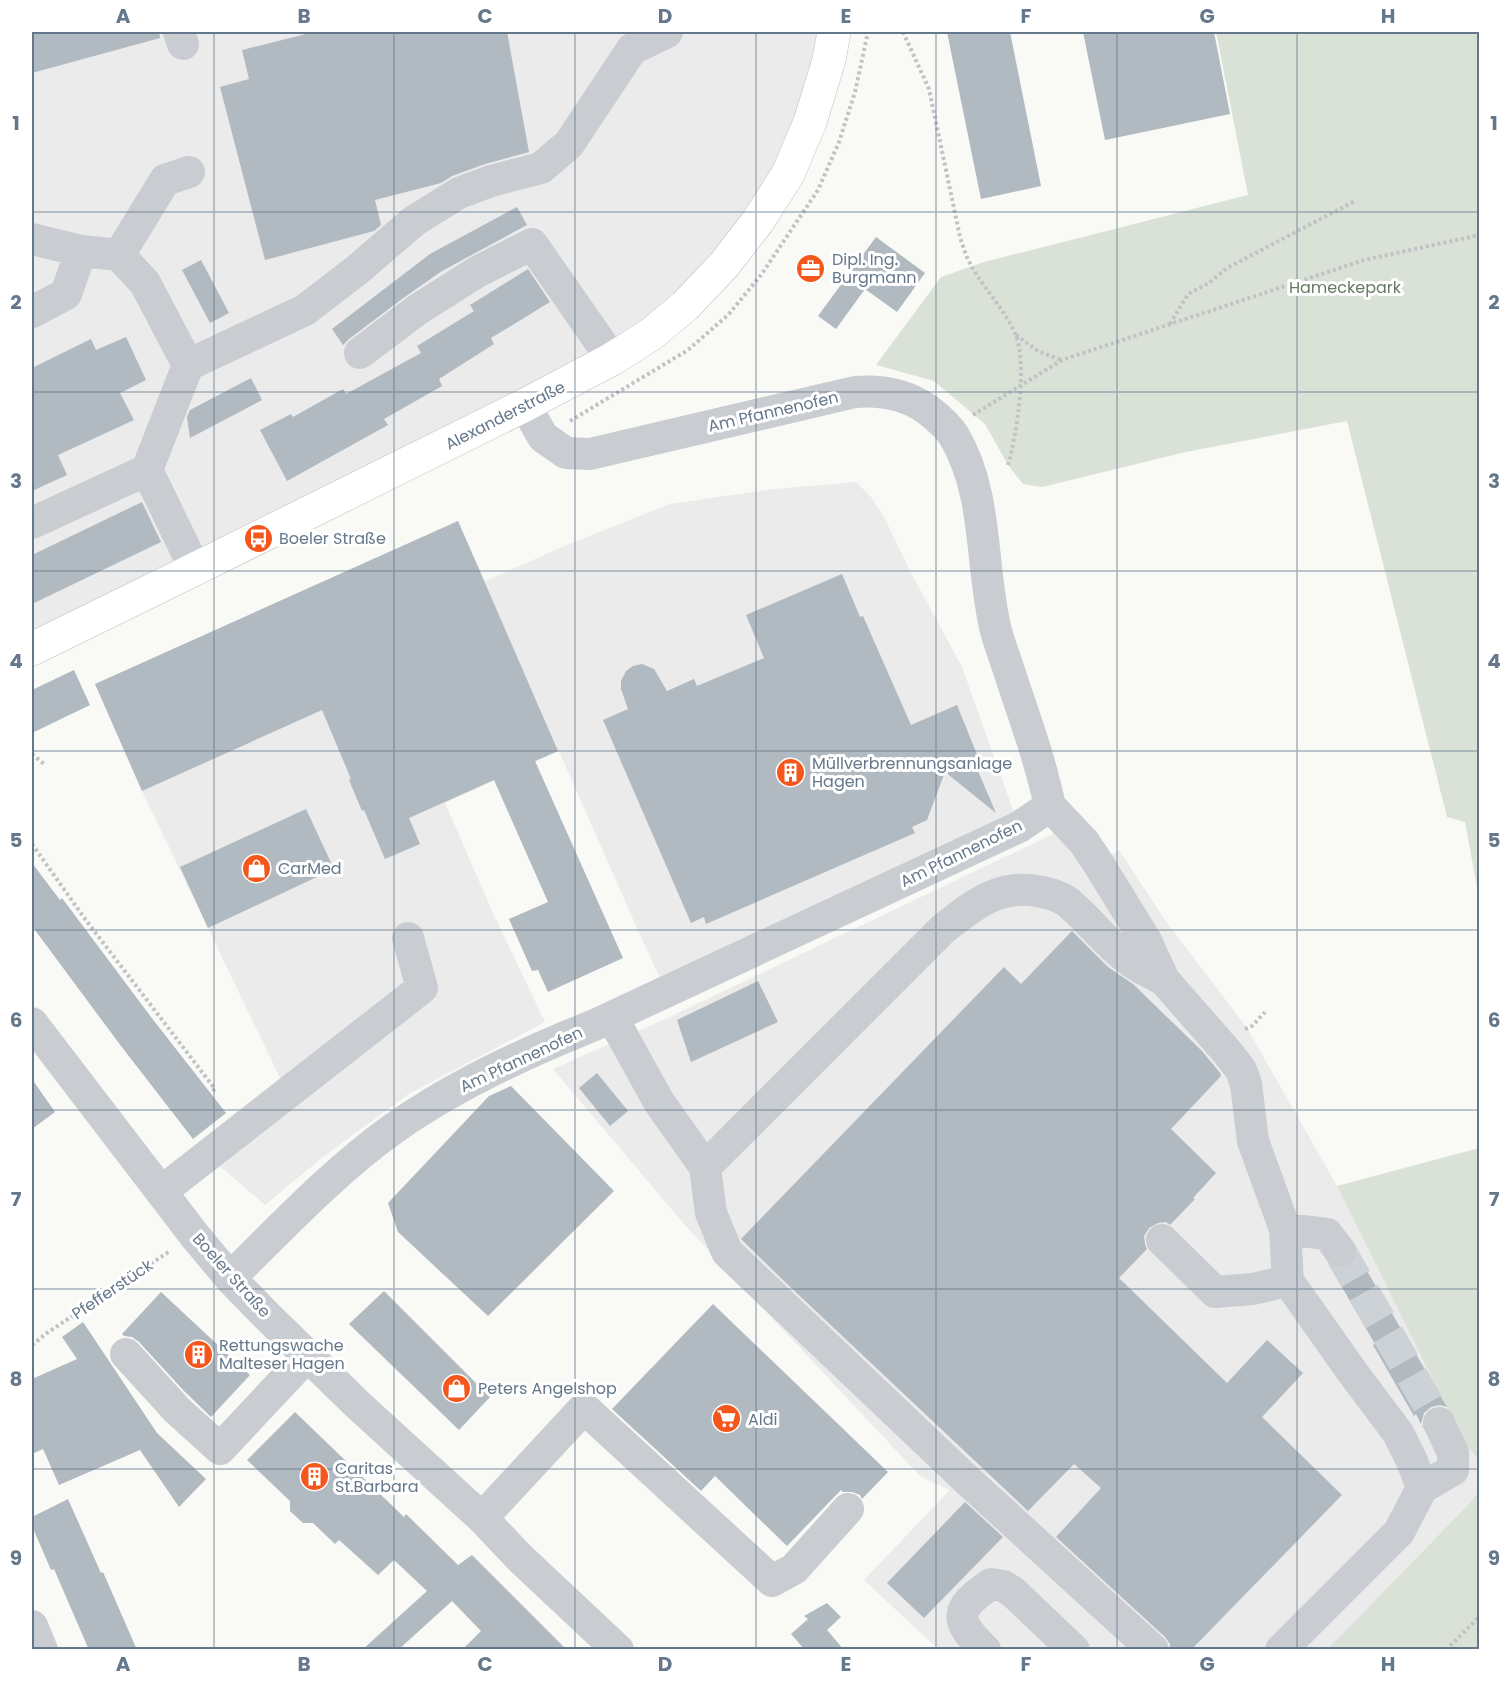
<svg xmlns="http://www.w3.org/2000/svg" width="1511" height="1681" font-family="Poppins,sans-serif">
<style>
.built{fill:#eaebea}
.green{fill:#dae2d7}
.building{fill:#b1b9c1}
.lines{fill:none;stroke-linecap:round;stroke-linejoin:round}
.minor-tunnel{stroke:#cdd2d6;stroke-width:32;stroke-dasharray:32 16;stroke-linecap:butt}
.major-casing{stroke:#bcc0c4;stroke-width:34}
.path{stroke:#c0c3c5;stroke-width:4;stroke-dasharray:3 3;stroke-linecap:butt}
.minor{stroke:#c9cdd1;stroke-width:32}
.major{stroke:#fff;stroke-width:33}
.grid{fill:none;stroke:#65788b;stroke-width:1.5;stroke-opacity:0.55}
.labels{text-anchor:middle;stroke-width:6;stroke-linejoin:round;paint-order:stroke}
.poi-label{font-size:16px;fill:#65788b;stroke:#fff;text-anchor:start}
.park-label{font-size:16px;fill:#657b61;stroke:#fff}
.street-label{font-size:16px;fill:#65788b;stroke:#fff}
.neatline{fill:none;stroke:#65788b;stroke-width:2}
.grid-label{font-size:20px;text-anchor:middle;font-weight:bold;fill:#65788b}
</style>
<rect width="100%" height="100%" fill="#f9f9f6"/>
<path class="built" d="M32 32H834L810 122 685 306 32 649Z
M856 482 871 497 884 517 910 571 962 667 1019 827 666 991 640 935 559 751 445 803 493 913 545 1022 407 1095 323 1157 265 1205 217 1164 294 1107 142 791 95 684 458 521 485 581 567 545 670 504 775 489Z
M1067 825 1098 863 1119 850 1165 920 1247 1028 1337 1186 1479 1456V1550L1383 1649H938L864 1580 950 1490 921 1477 684 1224 553 1069 661 1021 1051 835Z"/>
<path class="green" d="M1216 32H1479V898L1465 822 1447 817 1347 421 1186 452 1042 487 1023 484 1008 465 985 424 934 381 876 365 941 277 984 262 1248 195Z
M1479 1148V1467L1476 1456 1465 1444 1337 1186Z
M1479 1485V1649H1328L1468 1505 1477 1494Z"/>
<path class="building" d="M32 32H159L160 38 32 73Z
M314 32H507L529 152 485 164 452 176 441 183 375 200 381 225 374 231 265 260 220 87 249 79 242 50Z
M947 32H1010L1041 186 981 199Z
M1083 32H1214L1230 114 1105 140Z
M517 207 527 225 442 271 406 296 349 339 343 345 332 329 430 254Z
M876 237 925 273 897 312 865 289 836 329 818 316Z
M201 260 229 313 210 323 182 270Z
M528 269 550 302 491 338 494 344 439 379 442 386 384 419 388 425 287 481 260 430 291 414 293 417 343 389 346 394 421 353 417 346 474 311 470 305Z
M126 337 146 380 120 393 134 420 58 455 67 475 32 491V368L91 339 96 350Z
M251 378 262 400 190 438 187 417 190 410Z
M142 502 161 542 32 604V555Z
M458 521 558 751 535 761 623 958 548 992 538 970 532 971 509 919 548 902 494 780 409 818 420 844 385 859 364 810 362 811 349 780 351 779 322 710 142 791 95 684Z
M842 574 860 617 863 616 911 725 957 705 980 762 975 764 996 813 945 772 927 820 912 827 915 833 706 924 704 917 691 923 603 720 628 709 621 689V681L626 671 633 666 642 664 654 669 667 691 694 679 697 686 764 658 746 615Z
M74 670 90 705 32 733V690Z
M306 809 334 869 208 928 180 867Z
M32 863 60 900 62 898 151 1017 226 1113 193 1139 121 1046 32 926Z
M1072 931 1108 967 1133 984 1202 1051 1221 1074 1220 1076H1221L1171 1129 1216 1173 1193 1198 1195 1199 1170 1225 1166 1222 1158 1223 1149 1228 1144 1236 1145 1244 1147 1249 1119 1278 1227 1383 1267 1340 1303 1373 1262 1417 1342 1495 1191 1650H1170V1644L1165 1637 1056 1537 1101 1488 1074 1464 1028 1511 785 1282 741 1239 1004 967 1021 984Z
M758 981 778 1022 691 1062 677 1020Z
M597 1073 628 1111 610 1126 579 1088Z
M32 1079 55 1112 32 1129Z
M511 1086 614 1191 488 1316 398 1232 388 1203 489 1096Z
M1357 1254 1447 1407 1440 1405 1431 1407 1424 1413 1421 1424 1416 1414 1414 1416 1373 1345 1375 1344 1328 1263 1334 1268 1343 1269 1351 1265 1356 1258Z
M384 1291 490 1397 459 1430 349 1324Z
M161 1292 250 1375 211 1417 184 1391 139 1342 132 1337 124 1336 122 1334Z
M713 1304 888 1472 862 1499 860 1495 852 1492H843L841 1490 787 1546 715 1476 701 1491 612 1409Z
M83 1322 157 1433 206 1479 179 1507 140 1450 59 1485 43 1449 32 1454V1379L77 1359 62 1337Z
M295 1412 404 1517 406 1514 458 1565 472 1555 567 1650H462L481 1631 452 1601 398 1650H362L427 1591 394 1560 378 1575 339 1540 335 1544 313 1523H303L290 1511V1501L247 1460Z
M68 1499 101 1573 103 1572 137 1650H89L54 1569 51 1570 32 1526V1517Z
M965 1502 1003 1537 924 1618 887 1583Z
M827 1603 841 1617 827 1630 844 1650H805L791 1634 808 1619 804 1616Z"/>
<g class="lines">
<path class="minor-tunnel" d="M1340 1251 1439 1423"/>
<defs>
<path id="major" d="M32 649 195 569 525 405 612 359 650 335 685 306 724 265 758 221 788 174 810 122 829 60 834 32"/>
</defs>
<use href="#major" class="major-casing"/>
<path class="path" d="M903 32 929 89 960 237C962 243 964 249 966 255 978 283 1002 305 1015 333 1028 362 1017 435 1008 465
M1170 324 1188 294 1209 283 1227 268 1355 201
M1016 335 1038 351 1061 360
M973 415 1062 360 1364 260 1480 235
M570 421 688 350 728 315 761 275 818 190 839 142 855 92 868 32
M32 754 44 764
M32 844 85 919 215 1089 210 1093
M1245 1029 1252 1026 1265 1012
M32 1345 47 1333 170 1251
M1446 1650 1480 1616"/>
<path class="minor" d="M179 32 183 44
M32 239 81 251 119 255 145 283 188 365
M119 255 165 180 189 172
M32 312 66 294 81 251
M360 353 417 310 477 272 532 244 612 359
M32 523 147 470
M195 569 147 470 188 365 305 310 357 270 414 221 459 193 491 181 541 168 569 144 632 49 667 32
M1050 806 1084 842 1098 863 1146 941 1164 980 1227 1052 1241 1070 1246 1084 1253 1141 1285 1229 1288 1281 1353 1373 1398 1433 1412 1461 1422 1488 1399 1532 1281 1650
M612 1017 659 1102 705 1167 711 1213 727 1252 966 1479 1153 1650
M32 1023 195 1236 230 1278 267 1316 357 1404 482 1518 520 1558 618 1650
M705 1167 943 929C973 905 1001 882 1042 892 1052 894 1064 898 1071 905 1091 922 1107 944 1128 959 1139 968 1152 973 1164 980
M162 1191 422 988 408 938
M1285 1229 1327 1234 1340 1251
M1162 1240 1215 1292 1253 1289 1288 1281
M230 1278C283 1226 333 1172 393 1129 446 1091 504 1063 563 1038 580 1031 598 1024 614 1016 749 953 884 890 1019 827L1050 806C1041 764 1027 724 1013 683 1008 666 1001 649 996 631 980 567 989 495 954 436 948 426 937 417 928 410 906 394 881 390 855 392L590 454 566 453 543 437 525 405
M126 1354 177 1410 220 1449 308 1355
M1422 1488 1453 1470V1453L1439 1423
M482 1518 584 1408 772 1581 794 1569 848 1509
M32 1626 42 1650
M985 1650C954 1620 954 1609 991 1584L1003 1586 1013 1592 1074 1650"/>
<use href="#major" class="major"/>
</g>
<path class="grid" d="M214 32V1650M394 32V1650M575 32V1650M756 32V1650M936 32V1650M1117 32V1650M1297 32V1650M32 212H1480M32 392H1480M32 571H1480M32 751H1480M32 930H1480M32 1110H1480M32 1289H1480M32 1469H1480"/>
<defs>
<symbol id="office-disc" viewBox="-11 -11 22 22"><circle r="9.5" fill="#f5561b" stroke="#fff"/><path d="M-6-3h4V-5.5h4V-3h4V5H-6ZM-1-4.5V-3h2v-1.5ZM-6 0V1H6V0Z" fill="#fff"/></symbol>
<symbol id="bus-disc" viewBox="-11 -11 22 22"><circle r="9.5" fill="#f5561b" stroke="#fff"/><path d="M-5-6H5V4H4V6H2V4H-2V6H-4V4H-5ZM-3.5-4V0h7V-4ZM-3.5 1.2v1.5H-2V1.2ZM2 1.2v1.5H3.5V1.2Z" fill="#fff"/></symbol>
<symbol id="building-disc" viewBox="-11 -11 22 22"><circle r="9.5" fill="#f5561b" stroke="#fff"/><path d="M-4-6H4V6H1V3H-1V6H-4ZM-2.5-4.3h1.7v1.8h-1.7ZM.8-4.3h1.7v1.8H.8ZM-2.5-1h1.7V.8h-1.7ZM.8-1h1.7V.8H.8Z" fill="#fff"/></symbol>
<symbol id="shop-disc" viewBox="-11 -11 22 22"><circle r="9.5" fill="#f5561b" stroke="#fff"/><path d="M-5-2.5h2.3a2.7 3.5 0 0 1 5.4 0H5L5.5 6h-11ZM-1.5-2.5h3a1.5 2.3 0 0 0-3 0Z" fill="#fff"/></symbol>
<symbol id="supermarket-disc" viewBox="-11 -11 22 22"><circle r="9.5" fill="#f5561b" stroke="#fff"/><path d="M-6-5.5h2.5l.6 2H6L4.5 2H-2.5L-4.4-4H-6ZM-1.5 3.2a1.3 1.3 0 1 0 .1 0ZM3 3.2a1.3 1.3 0 1 0 .1 0Z" fill="#fff"/></symbol>
</defs>
<g fill-rule="evenodd">
<use href="#office-disc" x="794" y="252" width="33" height="33"/>
<use href="#bus-disc" x="242" y="522" width="33" height="33"/>
<use href="#building-disc" x="774" y="756" width="33" height="33"/>
<use href="#shop-disc" x="240" y="852" width="33" height="33"/>
<use href="#building-disc" x="182" y="1338" width="33" height="33"/>
<use href="#shop-disc" x="440" y="1372" width="33" height="33"/>
<use href="#supermarket-disc" x="710" y="1402" width="33" height="33"/>
<use href="#building-disc" x="298" y="1460" width="33" height="33"/>
</g>
<g class="labels">
<g class="poi-label">
<text x="832" y="265">Dipl. Ing.<tspan x="832" dy="18">Burgmann</tspan></text>
<text x="279" y="544">Boeler Straße</text>
<text x="812" y="769">Müllverbrennungsanlage<tspan x="812" dy="18">Hagen</tspan></text>
<text x="278" y="874">CarMed</text>
<text x="219" y="1351">Rettungswache<tspan x="219" dy="18">Malteser Hagen</tspan></text>
<text x="478" y="1394">Peters Angelshop</text>
<text x="748" y="1425">Aldi</text>
<text x="335" y="1474">Caritas<tspan x="335" dy="18">St.Barbara</tspan></text>
</g>
<g class="park-label">
<text x="1345" y="293">Hameckepark</text>
</g>
<g class="street-label">
<text transform="translate(773 411) rotate(-13)" y="6">Am Pfannenofen</text>
<text transform="translate(505 415) rotate(-27)" y="6">Alexanderstraße</text>
<text transform="translate(961 853) rotate(-26)" y="6">Am Pfannenofen</text>
<text transform="translate(521 1059) rotate(-25)" y="6">Am Pfannenofen</text>
<text transform="translate(232 1275) rotate(48)" y="6">Boeler Straße</text>
<text transform="translate(112 1289) rotate(-34)" y="6">Pfefferstück</text>
</g>
</g>
<rect width="1511" height="1681" fill="none" stroke="#ffffff" stroke-width="66"/>
<rect x="33" y="33" width="1445" height="1615" class="neatline"/>
<g class="grid-label">
<text x="123" y="23">A</text>
<text x="304" y="23">B</text>
<text x="485" y="23">C</text>
<text x="665" y="23">D</text>
<text x="846" y="23">E</text>
<text x="1026" y="23">F</text>
<text x="1207" y="23">G</text>
<text x="1388" y="23">H</text>
<text x="16" y="130">1</text>
<text x="1494" y="130">1</text>
<text x="16" y="309">2</text>
<text x="1494" y="309">2</text>
<text x="16" y="488">3</text>
<text x="1494" y="488">3</text>
<text x="16" y="668">4</text>
<text x="1494" y="668">4</text>
<text x="16" y="847">5</text>
<text x="1494" y="847">5</text>
<text x="16" y="1027">6</text>
<text x="1494" y="1027">6</text>
<text x="16" y="1206">7</text>
<text x="1494" y="1206">7</text>
<text x="16" y="1386">8</text>
<text x="1494" y="1386">8</text>
<text x="16" y="1565">9</text>
<text x="1494" y="1565">9</text>
<text x="123" y="1671">A</text>
<text x="304" y="1671">B</text>
<text x="485" y="1671">C</text>
<text x="665" y="1671">D</text>
<text x="846" y="1671">E</text>
<text x="1026" y="1671">F</text>
<text x="1207" y="1671">G</text>
<text x="1388" y="1671">H</text>
</g>
</svg>
